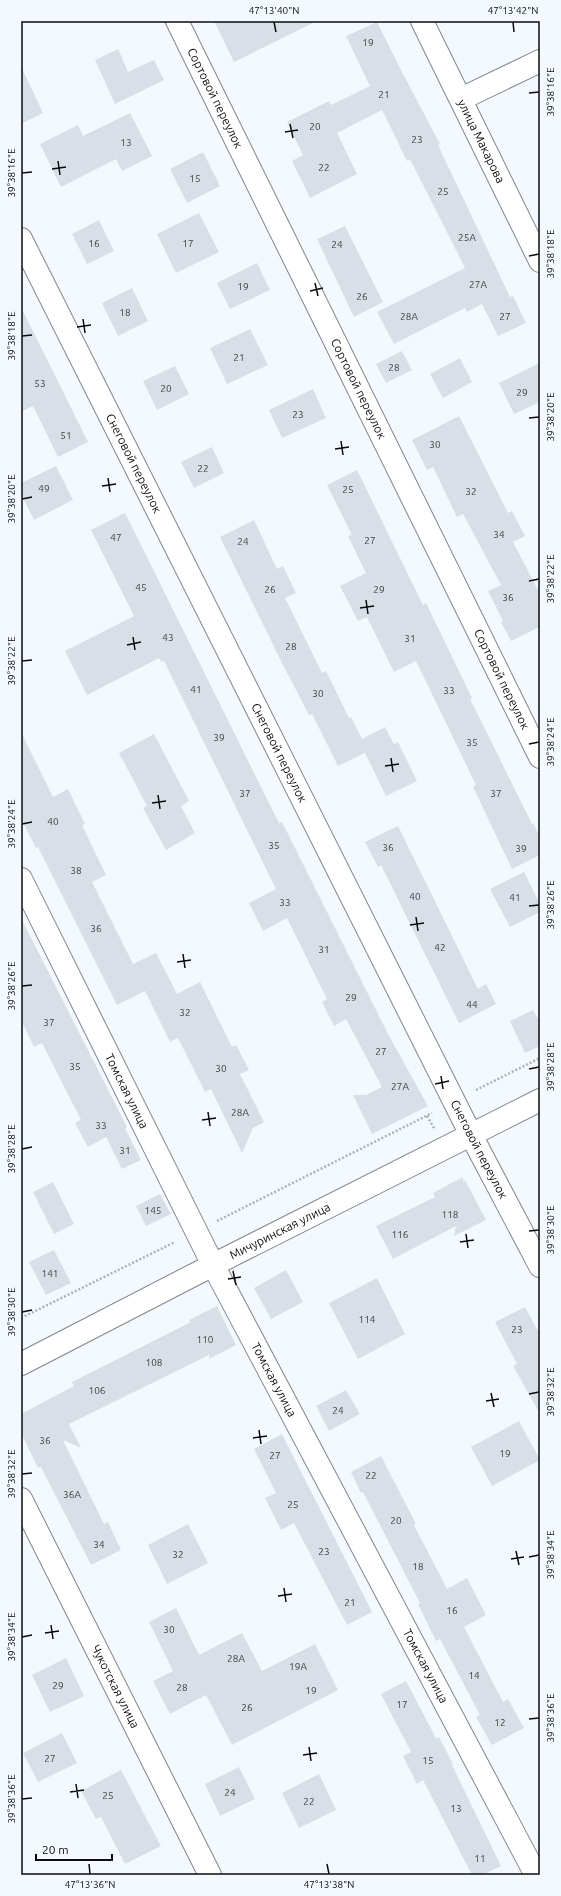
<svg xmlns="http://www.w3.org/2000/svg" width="561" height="1896" font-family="Ubuntu,sans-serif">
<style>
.building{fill:#d8dfe6}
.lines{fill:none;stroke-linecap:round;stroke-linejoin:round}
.minor-casing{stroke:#80868d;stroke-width:24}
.major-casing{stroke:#80868d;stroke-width:24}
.path{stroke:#adb2b7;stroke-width:2.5;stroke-dasharray:2 2;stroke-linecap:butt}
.minor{stroke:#fff;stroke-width:22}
.major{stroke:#fff;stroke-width:22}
.ticks{fill:none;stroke:#0a0c0e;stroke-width:1.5}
.labels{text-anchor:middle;stroke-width:3.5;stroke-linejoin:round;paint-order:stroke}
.number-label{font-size:10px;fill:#3e4144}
.street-label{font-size:12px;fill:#0a0c0e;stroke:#f3f9ff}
.neatline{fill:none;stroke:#0a0c0e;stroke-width:1.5}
.ticks-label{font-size:10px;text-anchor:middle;fill:#0a0c0e}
</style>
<rect width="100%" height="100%" fill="#f3f9ff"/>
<path class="building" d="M214 21H317L234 62Z
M377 22 401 70 440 144 438 145 510 297 513 296 526 323 498 336 482 304 467 312 465 308 394 344 377 312 465 268 410 159 407 161 382 110 337 133 357 174 310 198 292 161 303 155 287 122 329 101 331 105 370 86 346 36Z
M118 49 128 72 154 60 164 80 115 104 95 60Z
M21 66 43 113 21 124Z
M130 113 152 156 122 171 116 159 61 187 40 144 78 125 83 136Z
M203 152 220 186 187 203 170 169Z
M199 213 219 252 176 273 157 234Z
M99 220 114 251 87 264 72 234Z
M345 226 383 302 354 317 317 239Z
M257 263 270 290 230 309 217 283Z
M132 288 148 321 118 336 102 303Z
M21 307 88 442 58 457 33 406 21 412Z
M250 329 268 365 227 384 210 348Z
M402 351 412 370 386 383 376 364Z
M460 358 472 382 443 398 430 374Z
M540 363V402L514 414 499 383Z
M175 366 189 394 157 410 143 381Z
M313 389 326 418 282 438 269 410Z
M459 416 508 513 512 511 525 536 513 542 540 594V627L511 641 501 622 503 621 488 591 501 585 463 514 457 517 433 467 427 470 412 440Z
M212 447 224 473 194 488 181 462Z
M56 466 73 500 34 520 21 494V483Z
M357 470 423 605 426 603 472 698 470 699 532 824 533 823 540 837V855L512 869 473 787 476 785 416 661 394 672 367 617 358 621 340 586 366 573 348 536 352 535 327 485Z
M125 513 279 823 282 822 388 1034 428 1106 372 1134 353 1095H366L382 1087 346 1019 334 1026 322 1002 327 999 287 918 263 931 249 903 276 889 164 661 161 662 159 658 87 695 65 651 134 616 91 530Z
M254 520 277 569 283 566 296 593 285 598 322 673 326 671 349 718 351 717 362 739 385 727 394 744 398 742 417 781 386 796 365 753 338 766 312 714 309 715 282 663 220 537Z
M21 732 53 797 68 789 85 824 82 825 106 875 92 882 133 964 156 953 177 994 200 982 232 1047 236 1045 249 1070 240 1074 264 1122 253 1128 242 1153 211 1089 205 1092 178 1038 170 1042 145 991 117 1005 38 847 36 848 21 819Z
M154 734 189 801 181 806 195 833 166 850 143 808 147 806 119 753Z
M398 826 478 989 486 984 496 1004 459 1023 381 865 378 867 365 842Z
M524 872 540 904V912L510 927 490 889Z
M21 918 127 1127 125 1128 141 1160 122 1169 106 1137 88 1147 75 1123 81 1120 42 1043 34 1047 21 1020Z
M533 1010 540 1023V1046L525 1053 510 1021Z
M463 1177V1181L465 1180 486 1220 454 1236 456 1226 393 1259 376 1226 435 1197 433 1193Z
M53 1182 74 1224 54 1234 33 1192Z
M160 1194 171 1214 146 1226 136 1206Z
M54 1250 71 1283 46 1295 29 1262Z
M286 1270 303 1302 271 1319 254 1288Z
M377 1278 405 1334 358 1359 329 1303Z
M217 1306 236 1345 209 1359V1355L69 1424 81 1448 63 1440 104 1524 108 1522 121 1550 91 1565 41 1467 38 1468 21 1433V1414L74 1386 72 1382 191 1322 189 1320Z
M525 1307 540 1335V1414L513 1366 517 1364 495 1322Z
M346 1390 360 1414 329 1431 316 1406Z
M519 1421 540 1460 492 1486 471 1447Z
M282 1434 372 1612 347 1625 294 1523 281 1530 265 1498 276 1493 254 1449Z
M381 1456 416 1524 414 1525 447 1589 467 1578 486 1615 464 1627 503 1702 508 1699 524 1728 492 1745 476 1717 480 1715 440 1639 436 1641 418 1604 420 1603 363 1492 361 1493 351 1472Z
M188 1524 208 1563 167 1584 148 1545Z
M176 1608 199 1655 242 1633 262 1671 315 1644 338 1690 232 1745 206 1695 170 1714 153 1681 173 1671 149 1622Z
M66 1658 84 1696 50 1712 32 1675Z
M406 1681 436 1738 439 1737 453 1764 452 1765 501 1866 482 1875H472L423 1780 417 1784 403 1756 411 1752 381 1694Z
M62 1733 77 1763 38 1782 23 1753Z
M239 1767 255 1799 220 1816 205 1784Z
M121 1770 161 1846 125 1864 101 1817 96 1819 81 1791Z
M319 1774 336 1810 299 1828 282 1793Z"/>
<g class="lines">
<defs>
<g id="minor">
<path id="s1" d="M177 21 540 757"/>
<path id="s2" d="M422 21 540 261"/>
<path d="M461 99 540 61"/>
<path id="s3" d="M21 239 471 1135 540 1266"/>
<path id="s4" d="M21 879 213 1265 536 1875"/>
<path id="s5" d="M21 1499 210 1875"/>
</g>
<g id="major">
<path id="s6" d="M21 1364 213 1265 540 1100"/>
</g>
</defs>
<use href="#minor" class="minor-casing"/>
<use href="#major" class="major-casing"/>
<path class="path" d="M476 1090 540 1058
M427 1116 434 1128
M217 1221 432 1113
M21 1318 175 1242"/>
<use href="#minor" class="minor"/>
<use href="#major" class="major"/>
</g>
<path class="ticks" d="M274 22 276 32M513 22 514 32M529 93 539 92M290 124 293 138M285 132 298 130M58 161 60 175M52 169 66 167M22 173 32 172M529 256 539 254M315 283 318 296M310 291 323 288M83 319 85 333M77 327 91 325M22 336 32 335M529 418 539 417M341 441 343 455M335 449 349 447M108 478 110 492M102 486 116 484M22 499 32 497M529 581 539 579M366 600 368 614M360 608 374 606M133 637 135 650M127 645 141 642M22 661 32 660M529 744 539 742M391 758 393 772M385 766 399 764M158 795 160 809M152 803 166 801M22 824 32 822M529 906 539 905M416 917 418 931M410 925 424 923M183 954 185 968M177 962 191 960M22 986 32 985M529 1069 539 1067M441 1076 443 1089M435 1084 449 1081M208 1112 210 1126M202 1120 216 1118M22 1149 32 1147M529 1231 539 1230M466 1234 468 1248M460 1242 474 1240M233 1271 236 1285M228 1279 241 1277M22 1312 32 1310M491 1393 494 1407M529 1394 539 1392M486 1401 499 1399M259 1430 261 1444M253 1438 267 1436M22 1474 32 1473M516 1551 519 1565M529 1557 539 1555M511 1559 524 1557M284 1588 286 1602M278 1596 292 1594M51 1625 53 1639M45 1633 59 1631M22 1637 32 1635M529 1719 539 1718M309 1747 311 1761M303 1755 317 1753M76 1784 78 1798M70 1792 84 1790M22 1799 32 1798M89 1864 90 1874M327 1864 329 1874"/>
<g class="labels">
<g class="number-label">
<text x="368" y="46">19</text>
<text x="384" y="98">21</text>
<text x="315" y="130">20</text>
<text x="417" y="143">23</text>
<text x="126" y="146">13</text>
<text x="324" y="171">22</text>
<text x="195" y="182">15</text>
<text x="443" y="195">25</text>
<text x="467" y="241">25А</text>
<text x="94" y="247">16</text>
<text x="188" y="247">17</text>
<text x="337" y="248">24</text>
<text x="478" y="288">27А</text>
<text x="243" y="290">19</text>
<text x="362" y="300">26</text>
<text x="125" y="316">18</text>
<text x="409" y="320">28А</text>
<text x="505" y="320">27</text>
<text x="239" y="361">21</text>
<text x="394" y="371">28</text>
<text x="40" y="387">53</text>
<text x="166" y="392">20</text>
<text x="522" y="396">29</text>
<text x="298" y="418">23</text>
<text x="66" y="439">51</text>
<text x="435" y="448">30</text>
<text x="203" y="472">22</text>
<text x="44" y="492">49</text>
<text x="348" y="493">25</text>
<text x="471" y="495">32</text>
<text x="499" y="538">34</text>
<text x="116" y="541">47</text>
<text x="370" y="544">27</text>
<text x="243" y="545">24</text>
<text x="141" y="591">45</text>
<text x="270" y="593">26</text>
<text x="379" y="593">29</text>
<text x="508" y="601">36</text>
<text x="168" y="641">43</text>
<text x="410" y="642">31</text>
<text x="291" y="650">28</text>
<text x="196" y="693">41</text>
<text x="449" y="694">33</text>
<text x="318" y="697">30</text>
<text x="219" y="741">39</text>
<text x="472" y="746">35</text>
<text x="245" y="797">37</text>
<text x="496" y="797">37</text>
<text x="53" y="825">40</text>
<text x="274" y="849">35</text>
<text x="388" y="851">36</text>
<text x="521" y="852">39</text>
<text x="76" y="874">38</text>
<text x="415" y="900">40</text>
<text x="515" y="901">41</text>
<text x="285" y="906">33</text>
<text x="96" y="932">36</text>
<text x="440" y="951">42</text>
<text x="324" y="953">31</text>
<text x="351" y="1001">29</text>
<text x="472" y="1008">44</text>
<text x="185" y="1016">32</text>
<text x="49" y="1026">37</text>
<text x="381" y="1055">27</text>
<text x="75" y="1070">35</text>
<text x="221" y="1072">30</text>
<text x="400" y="1090">27А</text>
<text x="240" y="1116">28А</text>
<text x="101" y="1129">33</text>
<text x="125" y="1154">31</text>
<text x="153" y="1214">145</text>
<text x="450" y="1218">118</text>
<text x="400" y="1238">116</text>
<text x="50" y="1277">141</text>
<text x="367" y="1323">114</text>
<text x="517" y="1333">23</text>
<text x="205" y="1343">110</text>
<text x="154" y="1366">108</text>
<text x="97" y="1394">106</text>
<text x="338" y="1414">24</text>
<text x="45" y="1444">36</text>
<text x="505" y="1457">19</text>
<text x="275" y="1459">27</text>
<text x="371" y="1479">22</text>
<text x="72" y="1498">36А</text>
<text x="293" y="1508">25</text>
<text x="396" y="1524">20</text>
<text x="99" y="1548">34</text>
<text x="324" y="1555">23</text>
<text x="178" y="1558">32</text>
<text x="418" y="1570">18</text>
<text x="350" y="1606">21</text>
<text x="452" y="1614">16</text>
<text x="169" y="1633">30</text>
<text x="236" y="1662">28А</text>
<text x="298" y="1670">19А</text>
<text x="474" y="1679">14</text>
<text x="58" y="1689">29</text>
<text x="182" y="1691">28</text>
<text x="311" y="1694">19</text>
<text x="402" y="1708">17</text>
<text x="247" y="1711">26</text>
<text x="500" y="1726">12</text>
<text x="50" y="1762">27</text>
<text x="428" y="1764">15</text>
<text x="230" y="1796">24</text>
<text x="108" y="1799">25</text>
<text x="309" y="1805">22</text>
<text x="456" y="1812">13</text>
<text x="480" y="1862">11</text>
</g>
<g class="street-label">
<text dy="4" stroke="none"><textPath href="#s1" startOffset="86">Сортовой переулок</textPath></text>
<text dy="4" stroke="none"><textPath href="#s2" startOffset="134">улица Макарова</textPath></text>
<text dy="4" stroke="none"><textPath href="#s1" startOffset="410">Сортовой переулок</textPath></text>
<text dy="4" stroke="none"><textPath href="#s3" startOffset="251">Снеговой переулок</textPath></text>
<text dy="4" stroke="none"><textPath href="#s1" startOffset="734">Сортовой переулок</textPath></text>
<text dy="4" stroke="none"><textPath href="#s3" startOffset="575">Снеговой переулок</textPath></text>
<text dy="4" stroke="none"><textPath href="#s4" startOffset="237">Томская улица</textPath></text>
<text dy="4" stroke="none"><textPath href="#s3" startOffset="1019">Снеговой переулок</textPath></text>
<text dy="4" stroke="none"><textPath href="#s6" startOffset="291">Мичуринская улица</textPath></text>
<text dy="4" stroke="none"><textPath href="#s4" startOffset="561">Томская улица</textPath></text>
<text dy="4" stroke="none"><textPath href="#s4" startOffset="885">Томская улица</textPath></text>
<text dy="4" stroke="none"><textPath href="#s5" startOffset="210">Чукотская улица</textPath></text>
</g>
</g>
<rect width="561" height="1896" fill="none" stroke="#f3f9ff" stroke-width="44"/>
<path d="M36 1854v6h76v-6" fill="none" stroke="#0a0c0e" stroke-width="2"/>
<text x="42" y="1854" font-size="12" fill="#0a0c0e" stroke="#f3f9ff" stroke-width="3" paint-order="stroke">20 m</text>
<rect x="22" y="22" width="517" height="1852" class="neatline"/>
<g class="ticks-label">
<text x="274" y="14">47°13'40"N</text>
<text x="513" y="14">47°13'42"N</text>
<text transform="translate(550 92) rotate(-90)" y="4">39°38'16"E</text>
<text transform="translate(11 173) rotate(-90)" y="4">39°38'16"E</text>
<text transform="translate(550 254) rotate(-90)" y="4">39°38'18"E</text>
<text transform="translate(11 336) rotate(-90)" y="4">39°38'18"E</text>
<text transform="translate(550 417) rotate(-90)" y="4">39°38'20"E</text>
<text transform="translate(11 499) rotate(-90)" y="4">39°38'20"E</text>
<text transform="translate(550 579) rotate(-90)" y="4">39°38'22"E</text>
<text transform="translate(11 661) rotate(-90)" y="4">39°38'22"E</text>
<text transform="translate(550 742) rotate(-90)" y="4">39°38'24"E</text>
<text transform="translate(11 824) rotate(-90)" y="4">39°38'24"E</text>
<text transform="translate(550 905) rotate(-90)" y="4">39°38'26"E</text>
<text transform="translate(11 986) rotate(-90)" y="4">39°38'26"E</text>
<text transform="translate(550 1067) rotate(-90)" y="4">39°38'28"E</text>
<text transform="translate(11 1149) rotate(-90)" y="4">39°38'28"E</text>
<text transform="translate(550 1230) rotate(-90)" y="4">39°38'30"E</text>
<text transform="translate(11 1312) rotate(-90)" y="4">39°38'30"E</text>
<text transform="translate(550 1392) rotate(-90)" y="4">39°38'32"E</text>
<text transform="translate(11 1474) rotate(-90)" y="4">39°38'32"E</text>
<text transform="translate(550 1555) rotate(-90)" y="4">39°38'34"E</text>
<text transform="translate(11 1637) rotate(-90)" y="4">39°38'34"E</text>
<text transform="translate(550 1718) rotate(-90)" y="4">39°38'36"E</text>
<text transform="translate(11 1799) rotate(-90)" y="4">39°38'36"E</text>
<text x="90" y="1888">47°13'36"N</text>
<text x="329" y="1888">47°13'38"N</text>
</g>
</svg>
